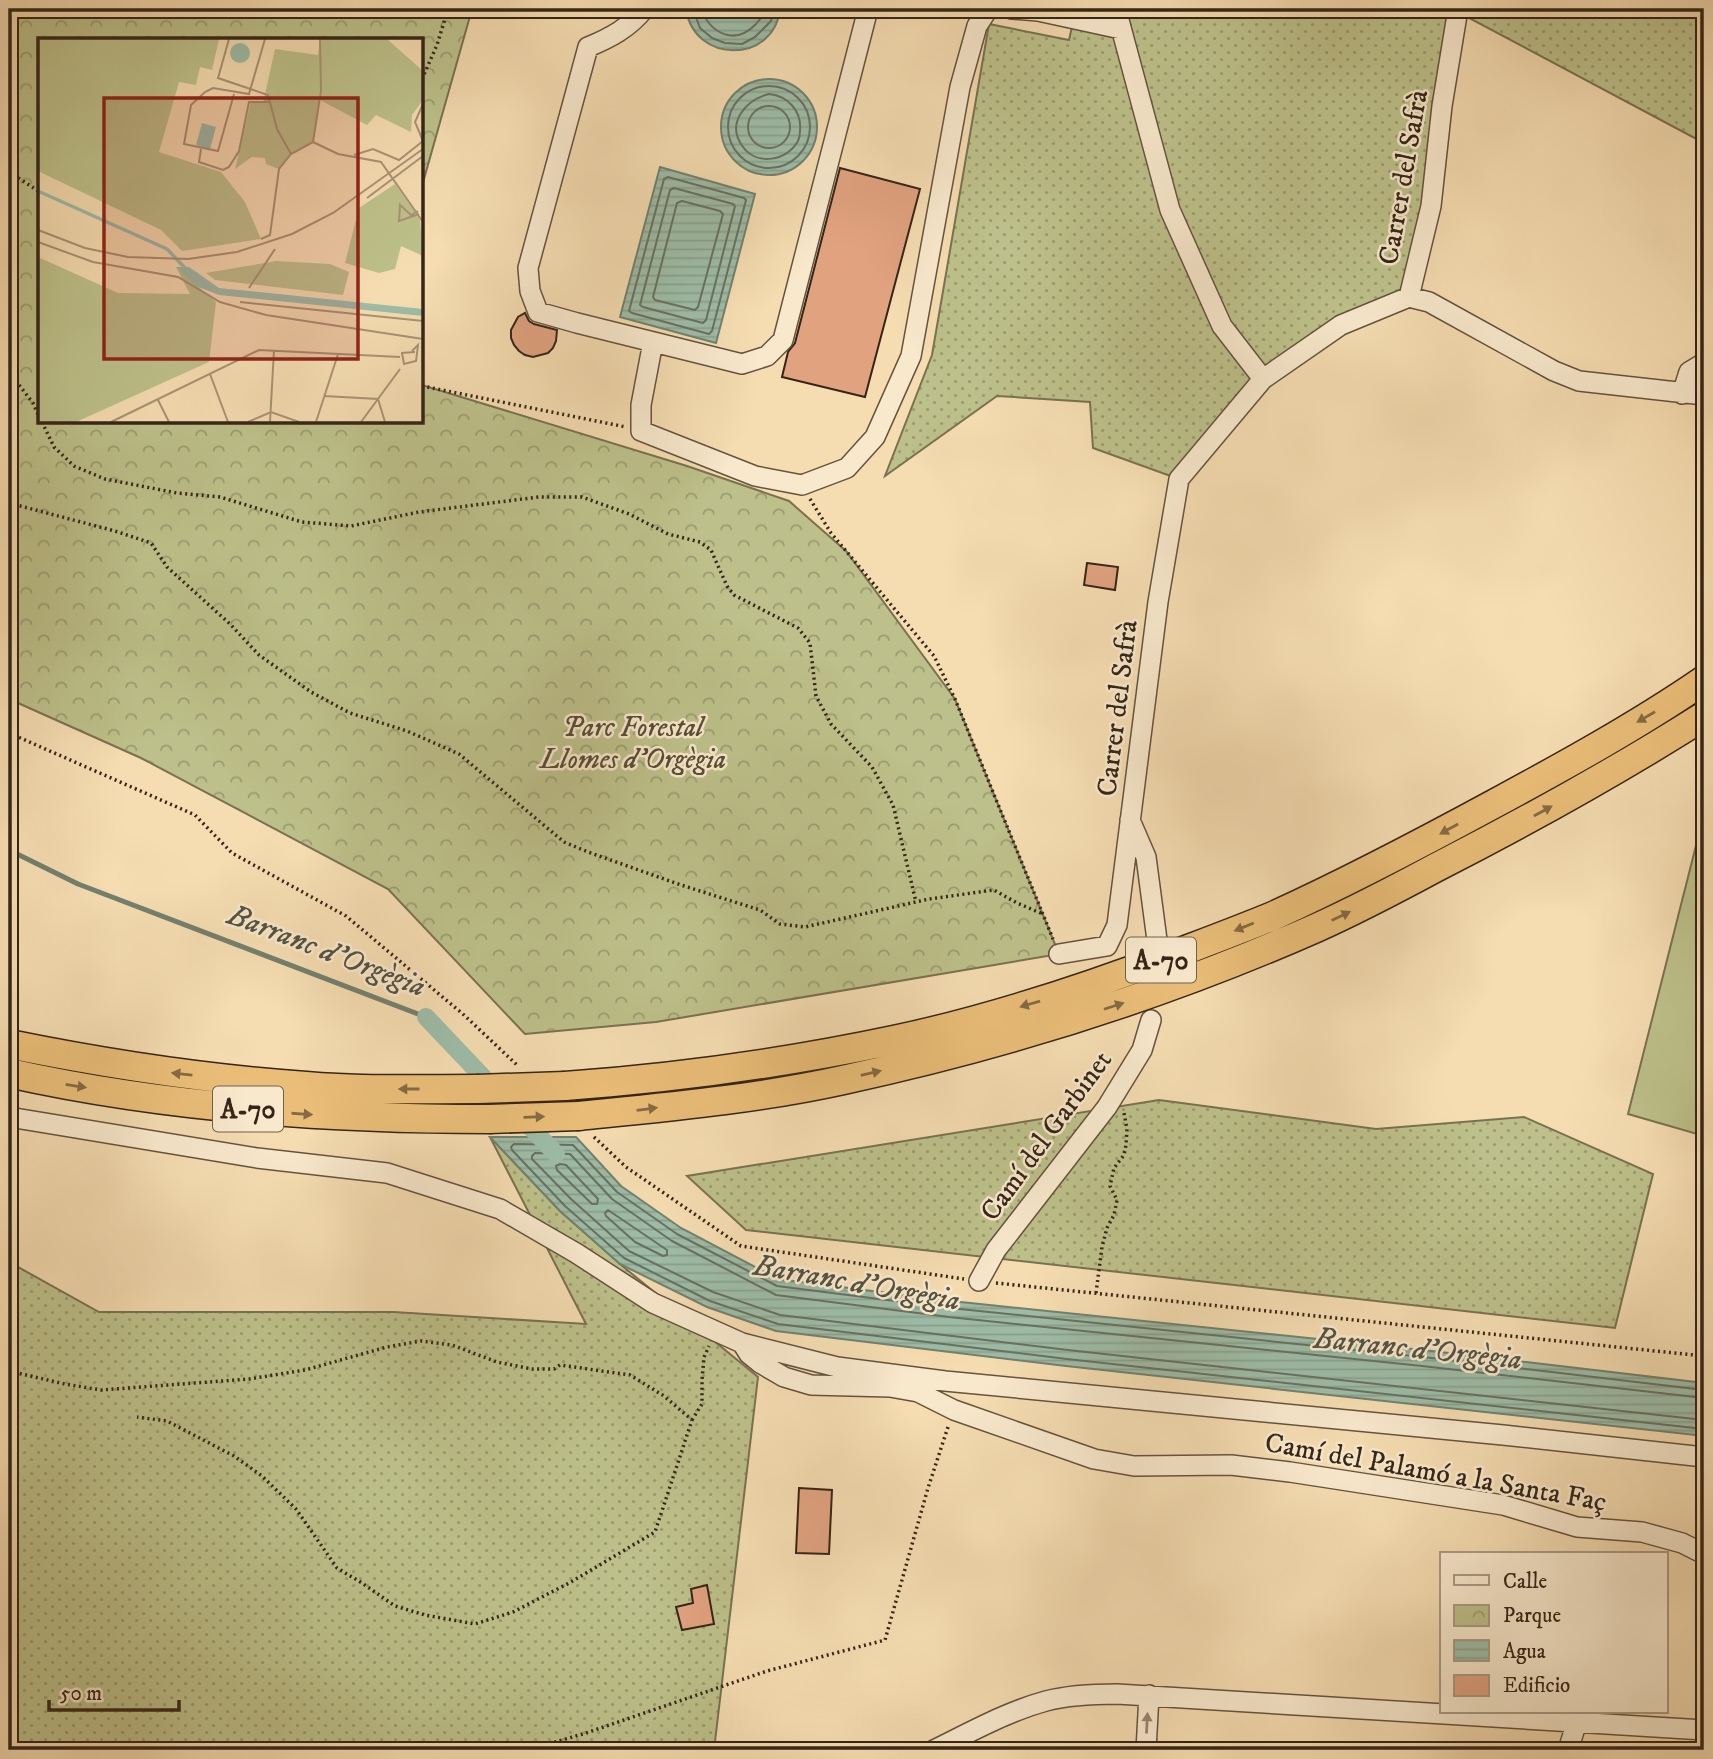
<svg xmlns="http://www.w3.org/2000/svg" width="1713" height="1759" font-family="'IM FELL DW Pica',serif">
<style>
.grass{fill:url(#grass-dots);stroke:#797251;stroke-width:2}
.park{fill:url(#park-crowns);stroke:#797251;stroke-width:2}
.pitch{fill:#bdc08a;stroke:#797251;stroke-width:2}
.water{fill:url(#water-rules);stroke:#73806e;stroke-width:2}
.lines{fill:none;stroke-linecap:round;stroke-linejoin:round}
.shore{stroke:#697060;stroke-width:2}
.stream{stroke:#73806e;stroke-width:5}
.canal{stroke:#9dbca7;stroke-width:18}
.building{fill:#e1a280;stroke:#352518;stroke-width:2}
.minor-casing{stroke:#65533e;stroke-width:22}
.highway-casing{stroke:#352518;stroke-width:31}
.path{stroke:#352518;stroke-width:3.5;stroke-dasharray:2 3.5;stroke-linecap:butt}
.minor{stroke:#f8e8cc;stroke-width:19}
.highway{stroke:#eabe78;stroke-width:28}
.highway-bridge-casing{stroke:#352518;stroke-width:31;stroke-linecap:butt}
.highway-bridge{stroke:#eabe78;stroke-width:28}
.oneway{fill:#866a43}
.oneway2{fill:#968672}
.labels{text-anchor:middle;stroke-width:5;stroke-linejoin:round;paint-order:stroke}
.shield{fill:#f8e8cc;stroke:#70604e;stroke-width:2}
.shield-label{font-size:26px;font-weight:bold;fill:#352518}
.street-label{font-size:28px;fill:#352518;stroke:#f8e8cc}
.park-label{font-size:28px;font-style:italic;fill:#574c34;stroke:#f8e8cc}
.water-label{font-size:30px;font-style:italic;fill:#545243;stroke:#f8e8cc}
.inset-river{fill:none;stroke:#9dbca7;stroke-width:3.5}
.inset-road{fill:none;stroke:#a89374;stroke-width:2}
.view{fill:#8f2418;fill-opacity:0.15;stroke:#8f2418;stroke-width:3.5}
.inset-edge{fill:none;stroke:#352518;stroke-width:3.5}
</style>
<defs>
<pattern id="grass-dots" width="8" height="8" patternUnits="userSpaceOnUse" patternTransform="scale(1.75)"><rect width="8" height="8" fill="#bdc08a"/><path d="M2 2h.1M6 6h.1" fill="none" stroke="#9a9c70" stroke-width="1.8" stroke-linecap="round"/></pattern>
<pattern id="park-crowns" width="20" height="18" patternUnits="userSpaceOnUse" patternTransform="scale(1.75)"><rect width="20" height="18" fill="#bdc08a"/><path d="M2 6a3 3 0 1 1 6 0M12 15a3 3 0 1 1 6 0" fill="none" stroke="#9a9c70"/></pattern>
<pattern id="water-rules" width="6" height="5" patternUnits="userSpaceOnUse" patternTransform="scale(1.75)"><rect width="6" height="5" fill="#9dbca7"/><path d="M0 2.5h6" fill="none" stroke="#88a18f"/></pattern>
</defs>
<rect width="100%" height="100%" fill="#f5dcb1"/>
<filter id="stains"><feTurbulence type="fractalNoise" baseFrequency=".00286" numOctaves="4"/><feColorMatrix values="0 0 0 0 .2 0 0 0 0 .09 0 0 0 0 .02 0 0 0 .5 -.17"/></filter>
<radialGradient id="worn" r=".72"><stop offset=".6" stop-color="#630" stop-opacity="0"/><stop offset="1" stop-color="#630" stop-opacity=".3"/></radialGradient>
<path class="grass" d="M1076 9H1704V143L1458 12 1409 297 1263 379 1179 479 1093 448 1090 402 997 396 885 476 932 355 989 24 1069 40Z
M1159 1100 1376 1129 1524 1117 1653 1174 1615 1328 746 1230 687 1176Z
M490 1137 560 1211 620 1264 758 1377 714 1750H9V1262L99 1312H394L586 1324Z"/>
<path class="park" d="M9 9H472L422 186V40H40V422H422V385L687 466 789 501 846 551 955 699 1059 954 656 1022 525 1034 388 889 141 758 9 699Z"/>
<path class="pitch" d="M1704 814V1136L1628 1114Z"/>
<path class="water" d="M686 9H780C774 64 694 64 686 9Z
M721 127a48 48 0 1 1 96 0a48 48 0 1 1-96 0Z
M660 167 755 194 716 343 620 317Z
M490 1137H576L621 1186 681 1228 778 1279 951 1301 1423 1350 1704 1383V1436L1066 1366 776 1331 707 1307 620 1264 560 1211Z"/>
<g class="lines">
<path class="shore" d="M693 9 700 28 712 38 725 43 742 44 755 37 771 21 773 9
M701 9C711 34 735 46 756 24 761 18 763 16 764 9
M728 127a41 41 0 1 1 82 0a41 41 0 1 1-82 0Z
M769 94C788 96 802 111 800 131 800 133 799 139 798 141 787 161 757 166 743 147 725 123 746 100 769 94Z
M748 127a21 21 0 1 1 42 0a21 21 0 1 1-42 0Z
M668 177 744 198 746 200 712 331 709 334 632 313 629 311 664 179Z
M674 188 733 204 735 206 706 320 703 323 643 307 640 305 670 190Z
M682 201 720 211 723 214 698 307 695 310 655 300 653 297 677 203Z
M560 1164 566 1165 598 1199 597 1204H592L557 1170 556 1166Z
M608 1210 667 1250V1255L663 1256 635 1242 606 1216 605 1213Z
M1704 1390 1423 1357 950 1308 777 1286 677 1234 617 1192 573 1145 514 1144 511 1147 512 1150 565 1206 624 1258 710 1301 778 1324 1067 1359 1704 1429
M1704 1398 1422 1366 949 1317 776 1295 672 1241 612 1199 570 1154 535 1153 532 1156V1159L571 1199 629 1251 713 1292 780 1315 1068 1350 1704 1420"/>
<path class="stream" d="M9 850 78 884 426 1017"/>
<path class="canal" d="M426 1017 556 1154"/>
</g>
<path class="building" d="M840 168 920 189 865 397 782 377 788 352 795 343Z
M525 313 529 321 534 324 557 330 556 341 553 348 548 353 533 357 525 355 519 351 514 345 511 338V330L518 317Z
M1087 563 1118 567 1115 590 1084 585Z
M799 1488 832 1490 829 1554 796 1553Z
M707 1585 714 1624 682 1630 676 1607 693 1603 691 1589Z"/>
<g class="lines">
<defs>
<path id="minor" d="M644 9C629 28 610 38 588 47L528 268 530 291 538 312 577 323 742 364 767 356 783 340 868 9
M1012 9 1038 11 1121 29
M1116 9 1170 210 1222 326 1263 379
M1409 297 1429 302 1554 371 1579 381 1704 395
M1409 297 1431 206 1442 106 1458 9
M653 342 641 405V431L755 476 802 485 847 468 875 437 911 356 960 87 977 26 988 9
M1682 394 1689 372 1704 363
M1130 820 1146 857 1157 940
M1059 954 1107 946 1117 925 1158 602 1179 479 1263 379 1341 325 1409 297
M9 1117 257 1158 387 1173 500 1209 576 1253 653 1303 742 1343 837 1367 945 1381 1503 1435 1704 1457
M979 1281 996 1250 1107 1107 1142 1050 1151 1020
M742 1343 749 1354 760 1363 784 1377 811 1385 890 1387 918 1392 954 1410 1094 1459 1134 1466 1231 1465 1290 1472 1503 1505 1577 1527 1642 1532 1682 1543 1704 1554
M934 1750C971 1732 1006 1712 1046 1701 1069 1695 1093 1694 1117 1694L1704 1730
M1146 1750 1149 1695
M1568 1750 1577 1722"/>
<path id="highway" d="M9 1044C107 1064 206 1079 306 1086 363 1091 420 1089 477 1089
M9 1073C166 1108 328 1119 489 1119
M565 1086C676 1078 785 1063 894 1040 988 1020 1080 990 1170 956 1204 943 1239 930 1273 916 1348 882 1420 844 1492 805 1564 766 1637 726 1704 680
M579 1116C667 1107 757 1099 843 1080 1005 1045 1164 995 1316 928 1356 910 1396 889 1435 868 1527 821 1617 771 1704 716"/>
</defs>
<use href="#minor" class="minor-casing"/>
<use href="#highway" class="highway-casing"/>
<path class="path" d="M422 79 437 45 448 9
M9 172 40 192
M9 372 33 403 40 419
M422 386 626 427
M42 422 54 447 74 466 105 479 177 493 220 497 302 522 351 526 419 512 539 497H582L629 514 668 534 700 542 711 550 727 586 734 595 798 628 810 643 816 696 831 724 872 767 893 805 916 902
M810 499 831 533 934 656 955 699 1053 939
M9 503 115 531 151 543 167 567 230 624 259 655 311 692 350 713 407 731 459 754 564 842 588 852 681 885 760 910 780 924 805 927 929 899 994 890 1017 903 1043 914
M9 733 195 815 232 853 346 916 464 1015 517 1065
M594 1137 626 1167 741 1246 964 1279
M996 1283 1704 1356
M1096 1293 1102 1247 1107 1228 1114 1215 1117 1200 1110 1186 1114 1168 1124 1155 1126 1145 1127 1129 1124 1113
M9 1371 65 1384 101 1390 249 1379 305 1370 387 1347 421 1341 452 1345 497 1362 532 1369H554L560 1365 630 1375 664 1396 692 1420 655 1532 571 1582 513 1612 475 1624 425 1615 395 1606 362 1583 337 1568 296 1509 262 1476 234 1456 167 1421 137 1417
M692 1420 702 1404V1380L704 1357 709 1346
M9 1742 45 1750
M528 1750 586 1733 767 1671 885 1640 928 1488 948 1427"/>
<use href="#minor" class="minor"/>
<use href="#highway" class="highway"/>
<defs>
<path id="highway-bridge" d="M477 1089 565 1086
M489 1119 579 1116"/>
</defs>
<use href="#highway-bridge" class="highway-bridge-casing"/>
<use href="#highway-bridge" class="highway-bridge"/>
</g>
<defs><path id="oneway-solid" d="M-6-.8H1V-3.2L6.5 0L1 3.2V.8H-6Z" transform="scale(1.75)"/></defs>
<g class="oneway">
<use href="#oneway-solid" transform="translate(1646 717) rotate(150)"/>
<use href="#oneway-solid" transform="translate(1543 811) rotate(-29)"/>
<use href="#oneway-solid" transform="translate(1449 829) rotate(151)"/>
<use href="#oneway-solid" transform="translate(1341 916) rotate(-26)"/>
<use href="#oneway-solid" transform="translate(1244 927) rotate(158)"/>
<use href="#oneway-solid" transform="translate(1030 1004) rotate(164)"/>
<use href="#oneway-solid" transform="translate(1114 1006) rotate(-18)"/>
<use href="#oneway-solid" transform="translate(871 1073) rotate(-13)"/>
<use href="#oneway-solid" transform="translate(182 1074) rotate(-174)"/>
<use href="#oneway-solid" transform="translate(76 1086) rotate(9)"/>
<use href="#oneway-solid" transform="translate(409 1089) rotate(-180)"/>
<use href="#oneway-solid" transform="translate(647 1109) rotate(-7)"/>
<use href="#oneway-solid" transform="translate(302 1114) rotate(4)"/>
<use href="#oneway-solid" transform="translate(534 1117) rotate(-2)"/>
</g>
<use class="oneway2" href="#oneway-solid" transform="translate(1147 1723) rotate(-87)"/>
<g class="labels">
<g class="shield">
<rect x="1126" y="937.5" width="70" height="45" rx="5"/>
<rect x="213" y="1086.5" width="70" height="45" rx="5"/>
</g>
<g class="shield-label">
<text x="1161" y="969">A-70</text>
<text x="248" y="1118">A-70</text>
</g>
<g class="street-label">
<text transform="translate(1402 177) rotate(-80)" y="10">Carrer del Safrà</text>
<text transform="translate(1116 708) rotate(-83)" y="10">Carrer del Safrà</text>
<text transform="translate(1045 1135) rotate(-54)" y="10">Camí del Garbinet</text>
<text transform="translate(1436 1471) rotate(10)" y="10">Camí del Palamó a la Santa Faç</text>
</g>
<g class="park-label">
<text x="633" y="736">Parc Forestal<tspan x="633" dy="32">Llomes d'Orgègia</tspan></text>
</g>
<g class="water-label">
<text transform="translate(327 950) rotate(21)" y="10">Barranc d'Orgègia</text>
<text transform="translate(857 1282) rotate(10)" y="10">Barranc d'Orgègia</text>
<text transform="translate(1418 1348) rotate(6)" y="10">Barranc d'Orgègia</text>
</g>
</g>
<g transform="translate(38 38)">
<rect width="385" height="385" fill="#f5dcb1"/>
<path d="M282 1H349L385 33V62L374 77 373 94 338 77 329 87 282 62 275 104 253 116 241 131 228 126 227 120 214 119 197 131 213 63 225 65 237 11 280 17ZM0 219 80 255 152 256 138 229 178 264 171 324 38 384H0ZM238 223 292 226 311 234 305 257 177 242 168 235Z" fill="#bdc08a"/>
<path d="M0 1H181L174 32 162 29 158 47 141 44 121 114 183 134 207 164 223 201 144 213 123 192 0 133Z" fill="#bdc08a"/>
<path d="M357 146 382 181 385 218 363 208 357 231 341 235 307 225 321 170Z" fill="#bdc08a"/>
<path d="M192 15a10 10 0 1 1 20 0a10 10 0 1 1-20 0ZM164 85 178 89 172 111 158 107ZM138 229H151L181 250 385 271V278L181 257 158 248Z" fill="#9dbca7"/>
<path class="inset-river" d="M0 153 129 211M129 211 149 232"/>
<path class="inset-road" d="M191 1 180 40 230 57 239 91 253 116M196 56 180 113 146 106 153 67 167 54 175 50 211 56 227 1M385 66 377 84 385 103M275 104 300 116 343 124 385 184M275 104 283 53 282 1M163 111 161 124 185 132 191 129 201 113 211 64H232M316 117 335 111 361 122 385 103M329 160 385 118M380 173 373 177 362 167 361 183 381 176M0 192 47 210 90 219 150 221 199 214 254 196 295 175 385 111M223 201 232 197 241 131 253 116 275 104M0 204 55 224 140 239 182 264 228 277 385 301M211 250 237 211M202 264 385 283M374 313 380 307 378 323 366 326 364 315 377 314M172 336 190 384M286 358 340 361 347 384M120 362 131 384M73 384 221 312 362 319M210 384 233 374 261 384M232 384 236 312M278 384 300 316M323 384 362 331"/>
<path class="view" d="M66 60H320V321H66Z"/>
<rect width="385" height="385" class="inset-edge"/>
</g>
<rect width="1713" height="1759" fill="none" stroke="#f5dcb1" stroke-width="35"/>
<rect x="10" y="10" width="1692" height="1738" fill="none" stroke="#352518" stroke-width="3.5"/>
<rect x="18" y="18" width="1678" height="1724" fill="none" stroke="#352518" stroke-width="2"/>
<rect x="1440" y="1552" width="228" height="161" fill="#f8e8cc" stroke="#aa9a84" stroke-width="2"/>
<rect x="1454" y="1575" width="35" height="10" fill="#f8e8cc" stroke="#aa9a84" stroke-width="2"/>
<text x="1503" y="1588" font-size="21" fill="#352518">Calle</text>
<rect x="1454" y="1605" width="35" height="21" fill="url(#park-crowns)" stroke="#aa9a84" stroke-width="2"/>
<text x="1503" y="1622" font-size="21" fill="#352518">Parque</text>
<rect x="1454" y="1640" width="35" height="21" fill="url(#water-rules)" stroke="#aa9a84" stroke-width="2"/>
<text x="1503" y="1658" font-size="21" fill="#352518">Agua</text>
<rect x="1454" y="1675" width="35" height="21" fill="#e1a280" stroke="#aa9a84" stroke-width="2"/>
<text x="1503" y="1692" font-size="21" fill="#352518">Edificio</text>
<path d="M49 1700v10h130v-10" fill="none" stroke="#352518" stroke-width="3.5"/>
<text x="60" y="1700" font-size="21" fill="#352518" stroke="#f8e8cc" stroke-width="5" paint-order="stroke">50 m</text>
<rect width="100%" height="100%" filter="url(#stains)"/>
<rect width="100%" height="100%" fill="url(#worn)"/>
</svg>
